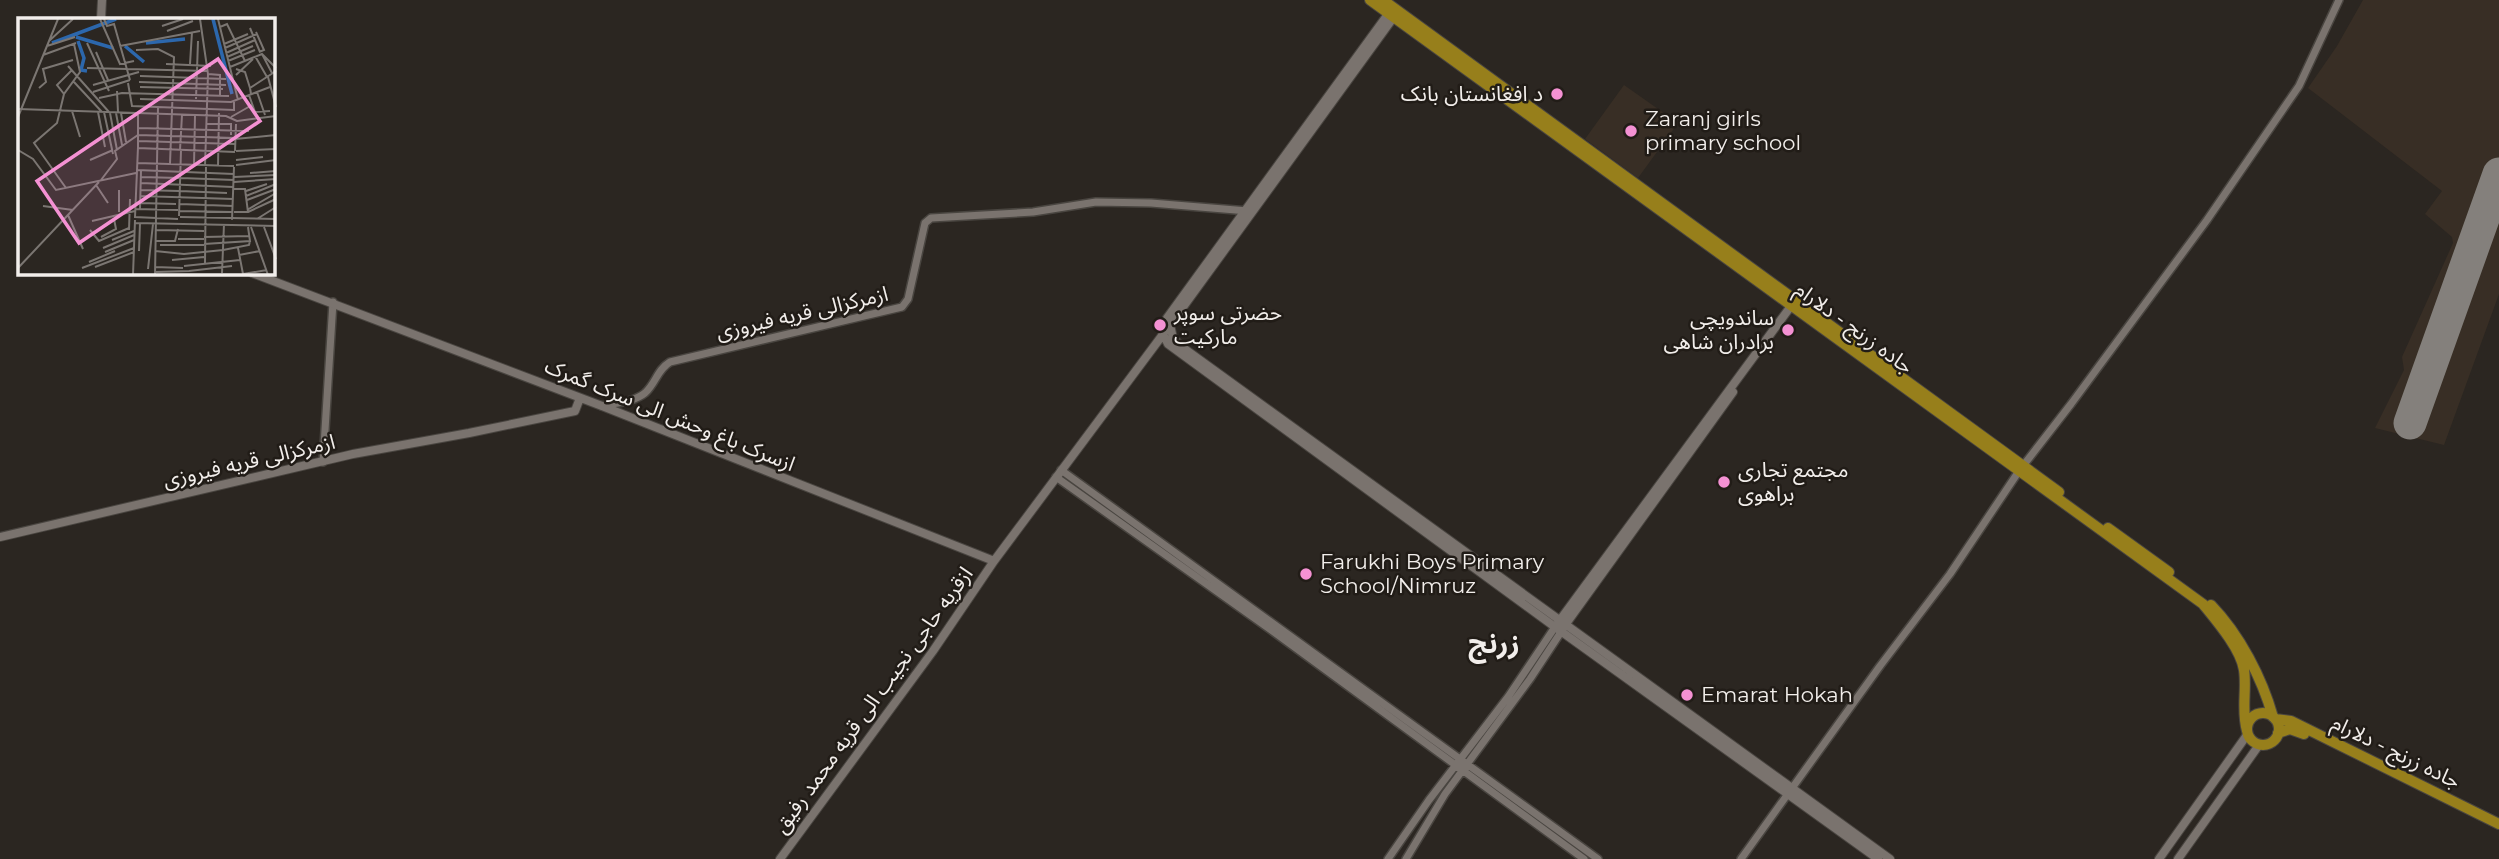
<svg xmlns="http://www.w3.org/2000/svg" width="2499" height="859" font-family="Montserrat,'Noto Sans Arabic',sans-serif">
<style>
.built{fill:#382e25}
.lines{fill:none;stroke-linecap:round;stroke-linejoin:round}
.runway{stroke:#84807c;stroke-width:33}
.tertiary-casing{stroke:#494540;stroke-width:10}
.secondary-casing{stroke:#494540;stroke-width:10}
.trunk-casing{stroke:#494540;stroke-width:12}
.tertiary{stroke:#7a736e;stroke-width:7}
.secondary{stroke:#7a736e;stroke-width:8}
.trunk{stroke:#977f1b;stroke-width:10}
.poi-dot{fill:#f491d3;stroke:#211c17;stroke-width:2.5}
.labels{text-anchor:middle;stroke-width:5;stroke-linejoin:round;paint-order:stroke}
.poi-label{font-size:21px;fill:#f2eeeb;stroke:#211c17;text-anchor:start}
.street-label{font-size:21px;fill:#f2eeeb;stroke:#211c17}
.district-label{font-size:28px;font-weight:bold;fill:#f2eeeb;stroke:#211c17}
.inset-river{fill:none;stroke:#2c67ac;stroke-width:3.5}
.inset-road{fill:none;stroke:#7b7672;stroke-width:2}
.view{fill:#f491d3;fill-opacity:0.15;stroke:#f491d3;stroke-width:3.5}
.inset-edge{fill:none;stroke:#f2eeeb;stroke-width:3.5}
</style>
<rect width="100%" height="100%" fill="#2b2621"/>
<path class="built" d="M2363 0H2499V294L2444 445 2375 428 2404 370 2402 357 2453 243 2452 237 2425 214 2442 191 2308 88 2337 46Z
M1624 85 1678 123 1638 178 1585 139Z"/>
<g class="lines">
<path class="runway" d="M2410 423 2499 174"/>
<defs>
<path id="tertiary" d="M602 406C616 403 634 402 645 393 656 383 657 370 670 362L902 307 908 299 925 223 931 218 1033 212 1096 202 1151 203 1248 211
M323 462 333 302
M1061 470 1598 859
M1056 477 1271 630 1584 859
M1388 859 1429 800 1508 697 1555 627
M1406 859 1445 794 1530 679 1561 632
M1741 859 1880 666 1950 574 2019 471 2071 404 2207 220 2299 86 2339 0"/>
<path id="secondary" d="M1391 10 1167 318 1163 334 1168 344 1555 627 1878 859
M1396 14 1170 325 1173 338 1182 347 1890 859
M101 19 102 0
M252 273 602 406 994 561
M0 537 353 454 469 433 575 411 580 398
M1557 624 1794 302
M1563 628 1733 392
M780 859 933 651 994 561 1164 333
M2159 859 2247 735
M2178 859 2259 745"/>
<path id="trunk" d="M1370 0 2203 604C2216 620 2241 649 2244 670 2247 690 2241 710 2247 731
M1383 0 2059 492
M2108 528 2169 572
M2211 605C2240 635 2262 678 2273 717
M2247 729a16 16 0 1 1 32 0a16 16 0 1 1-32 0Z
M2275 719 2291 721 2499 824
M2278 733 2290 729 2304 734"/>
</defs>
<use href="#tertiary" class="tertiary-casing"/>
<use href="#secondary" class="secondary-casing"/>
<use href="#trunk" class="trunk-casing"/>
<use href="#tertiary" class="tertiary"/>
<use href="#secondary" class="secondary"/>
<use href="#trunk" class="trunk"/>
</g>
<g class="poi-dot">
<circle cx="1557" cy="94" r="7"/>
<circle cx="1631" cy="131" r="7"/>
<circle cx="1160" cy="325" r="7"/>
<circle cx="1788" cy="330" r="7"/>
<circle cx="1724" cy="482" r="7"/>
<circle cx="1306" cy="574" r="7"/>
<circle cx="1687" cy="695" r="7"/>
</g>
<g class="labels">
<g class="poi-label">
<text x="1543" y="101" text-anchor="end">د افغانستان بانک</text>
<text x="1645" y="126">Zaranj girls<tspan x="1645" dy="24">primary school</tspan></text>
<text x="1174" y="320">حضرتی سوپر<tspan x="1174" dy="24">مارکیت</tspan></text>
<text x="1774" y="325" text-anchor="end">ساندویچی<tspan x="1774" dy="24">برادران شاهی</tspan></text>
<text x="1738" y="477">مجتمع تجاری<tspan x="1738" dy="24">براهوی</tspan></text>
<text x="1320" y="569">Farukhi Boys Primary<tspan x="1320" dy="24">School/Nimruz</tspan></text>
<text x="1701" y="702">Emarat Hokah</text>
</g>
<g class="street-label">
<text transform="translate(802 313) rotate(-13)" y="7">ازمرکزالی قریه فیروزی</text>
<text transform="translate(1854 328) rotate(36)" y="7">جاده زرنج - دلارام</text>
<text transform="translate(670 415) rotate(22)" y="7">ازسرک باغ وحش الی سرک گمرک</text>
<text transform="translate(249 461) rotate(-13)" y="7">ازمرکزالی قریه فیروزی</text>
<text transform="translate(873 700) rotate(-54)" y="7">ازقریه حاجی نجیب الی قریه محمد رفیق</text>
<text transform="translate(2396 752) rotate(26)" y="7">جاده زرنج - دلارام</text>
</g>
<g class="district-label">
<text x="1494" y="653">زرنج</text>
</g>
</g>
<g transform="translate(18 18)">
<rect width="257" height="257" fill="#2b2621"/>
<path class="inset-river" d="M195 1 214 76M58 19 95 30M60 23 66 40 63 52 69 53M34 25 98 1M128 25 167 21M107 28 126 44"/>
<path class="inset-road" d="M82 1 102 46 116 43M86 1 89 8 96 6 112 62M182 1 190 56 187 148M200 1 220 82M144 8 165 1M202 9 209 6 227 43M232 10 242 34M149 13 175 3M238 14 246 32 241 34M31 23 55 1M69 25 91 73M206 26 230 16M29 28 57 19M102 28 182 13M207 30 239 16M118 32 140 31 156 39 152 146M78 34 90 62M208 35 237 22M244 36 254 55M25 37 58 25M237 38 249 59M209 39 235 28M210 43 237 32M148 46 193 48M172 46 174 14M50 48 91 94M212 49 244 36 258 50M69 50 189 53M218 51 227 54 232 70M190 56 202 57V78M218 57 235 41M122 58 208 61M250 59 258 89M56 64 84 94M121 64 208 67M110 65 114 88 216 92V84M75 67 121 54M122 69 205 71M21 70 28 64 25 51 55 42M99 73 100 94M75 74 112 62M239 74 247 97M46 76 39 67 54 52M233 76 232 70 258 53M231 77 237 94 252 93M81 80 104 75 211 78M122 81 213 84 252 69M178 81 180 23M0 91 208 98 219 103M54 93 62 119M80 94 87 129M86 94 95 136M92 95 99 132M98 95 104 127M103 95 108 124M120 95V130L217 134M0 99 40 1M213 99 234 87M219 103 258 98M188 106H213V117M120 110 231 113M217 121 258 117M120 123 217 126M120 129 117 199 160 201M0 132 15 141 38 172 118 155M162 132 164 97M217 133 218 106M218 133 258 131M72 142 95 132M218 142 245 139M119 145 216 148M176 147 177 97M218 147 258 142M200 148 201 95M119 152 216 156M232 155 258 153M123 159 161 160M216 159 258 157M163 160 216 162M83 162 99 141 97 133 120 117 217 120M216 164 258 161M123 165 215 169M78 167 90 185M48 170 16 125 39 105 46 76 62 54 56 26M215 171H227L230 194H216M101 172V194M123 172 161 173M162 173 209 175M228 173 249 166M123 178 215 181M228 178 258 166M229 182 258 171M122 185 158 186M162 186 215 188M25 188 55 192M117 191 160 192M122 191 123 153M229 192 258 175M162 193 214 194M230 194 258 181M50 197 65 231M161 198 163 132M162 199 258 201M239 201 258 189M214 202 216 149M74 203 117 193M117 205 258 208M233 209 250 257M246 209 258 241M72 212 81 223 111 210M111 212 112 181M138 212 186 213M83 219 98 211 96 201M186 219 231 218M160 221H186M94 222 116 213M138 223H157L160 211M186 226 232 223 230 209M142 227H186M85 230 116 217M220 230 225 256 249 252M205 232 231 227 232 223M121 233 122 205M137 233 166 236 205 232M87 234 116 222M221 237 242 233M154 242 186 239M71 244 97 233M187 246 188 147M166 248 222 242M77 249 116 234M137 249 165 250M0 250 81 164M64 250 116 230M130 251 135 206M171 253 214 248M137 254 172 253M204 255 206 206M115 257 117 202M137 257 140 89"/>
<path class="view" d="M200 41 242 103 61 225 19 163Z"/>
<rect width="257" height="257" class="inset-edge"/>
</g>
</svg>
